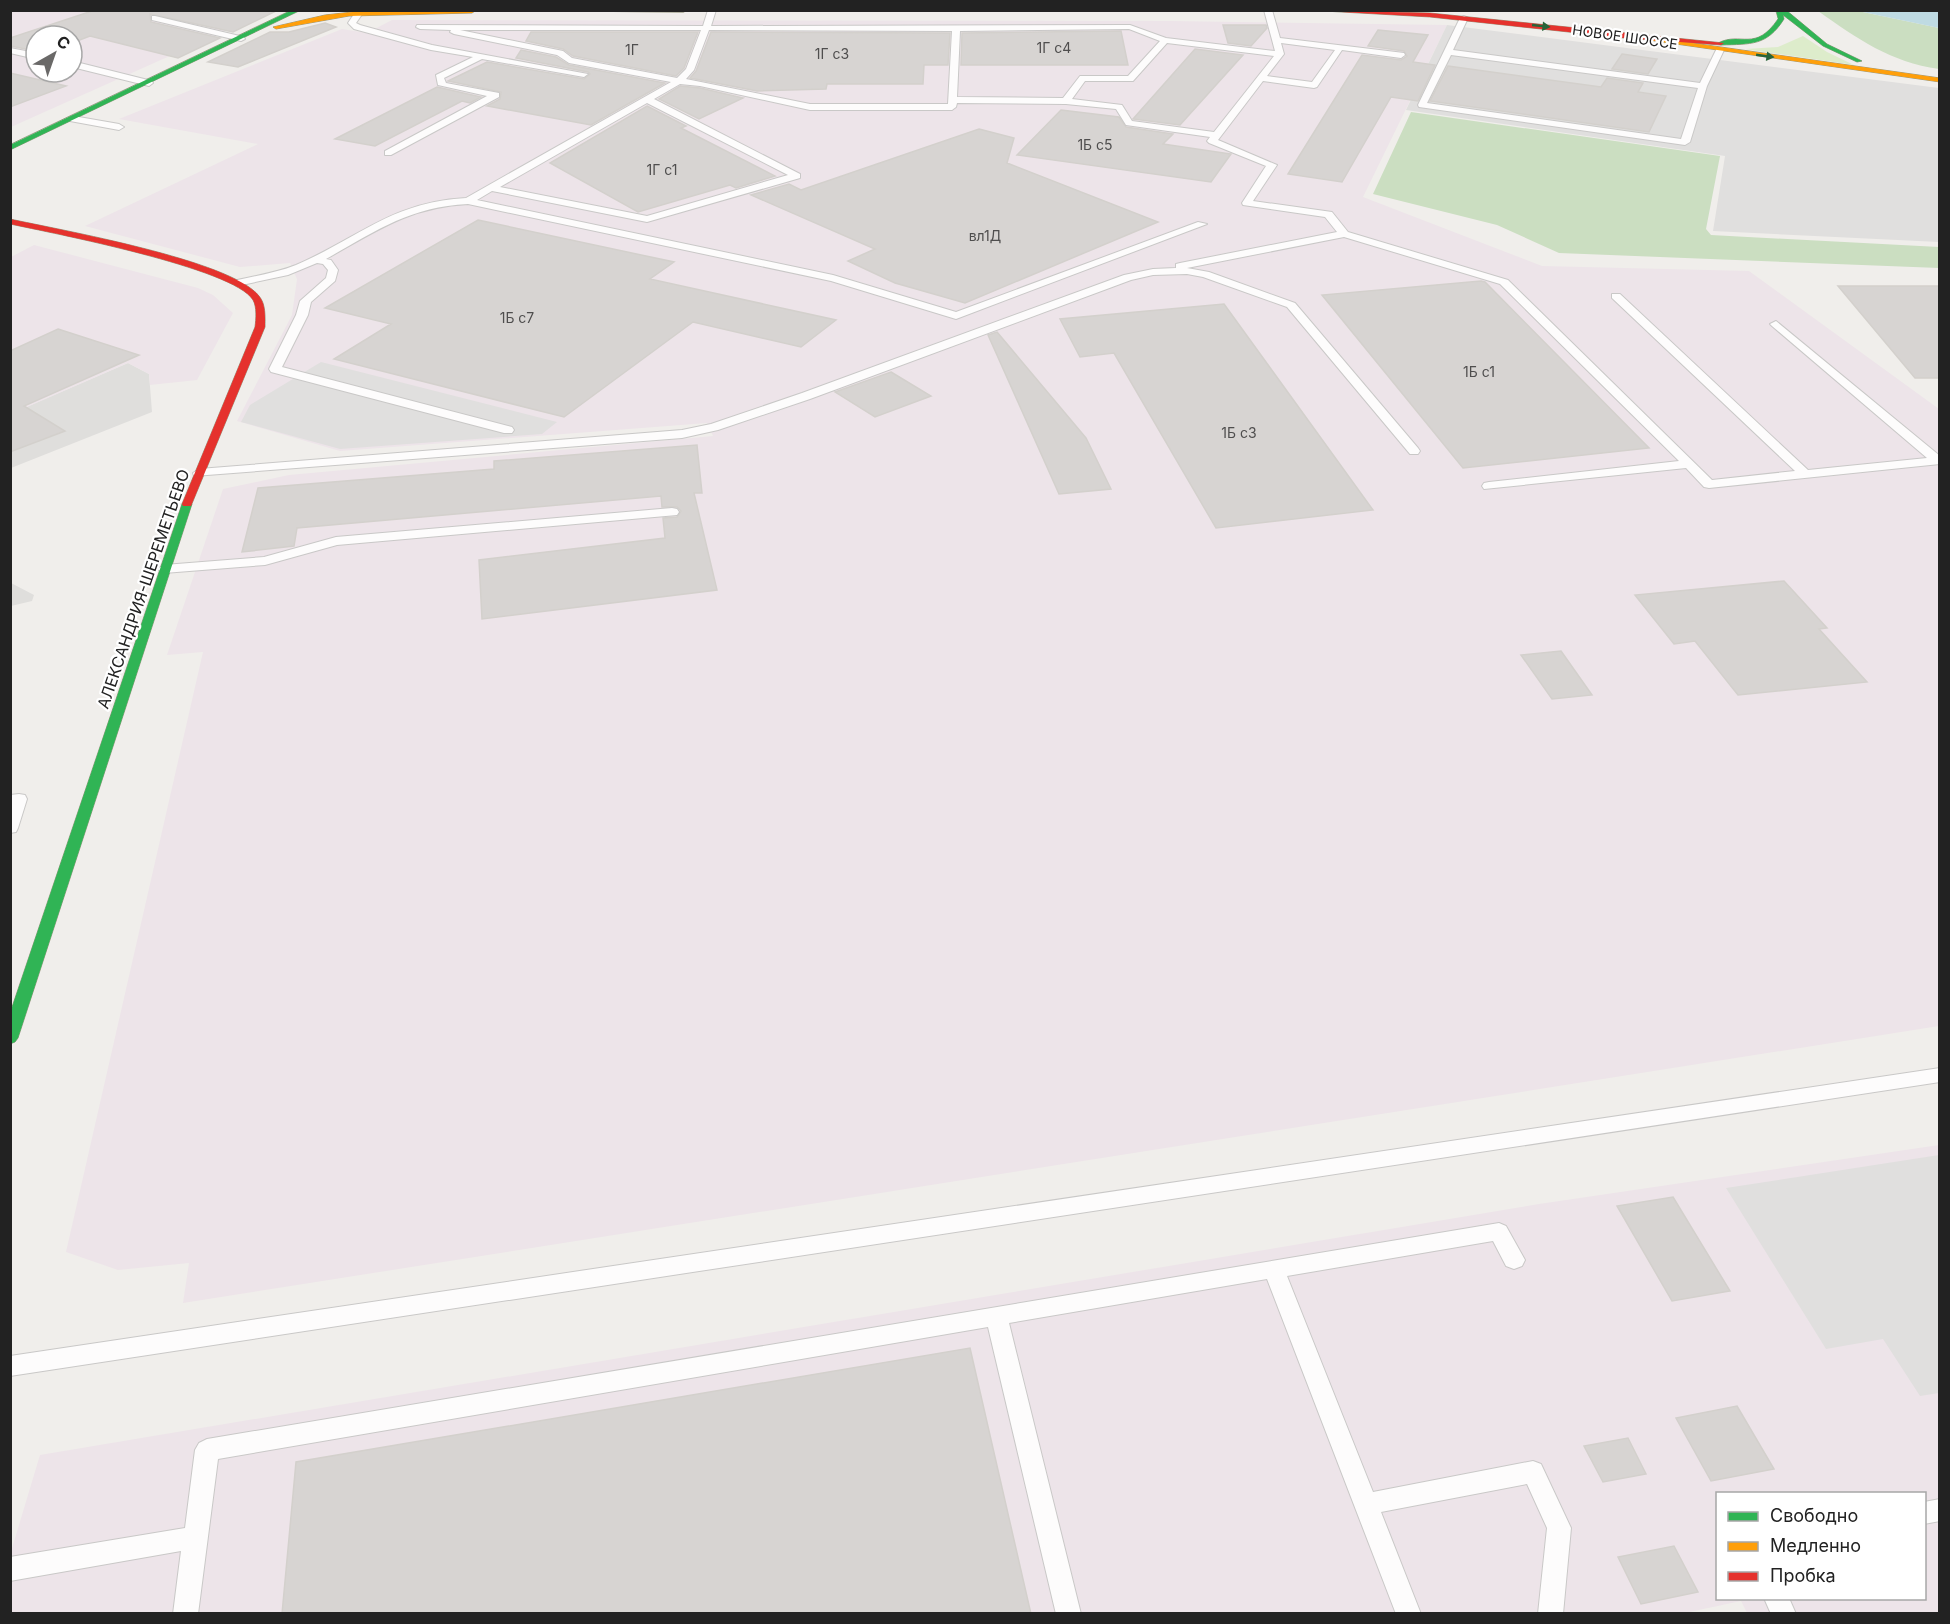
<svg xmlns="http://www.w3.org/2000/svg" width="1950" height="1624" font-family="Inter,sans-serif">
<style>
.residential{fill:#dfdedc}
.industrial{fill:#ede4e9;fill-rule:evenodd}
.grass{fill:#ddeccb}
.forest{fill:#cbdec1}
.parking{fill:#e0dfde}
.water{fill:#bfdbe3}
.building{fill:#d7d4d2;stroke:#d3d0cc;stroke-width:1.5}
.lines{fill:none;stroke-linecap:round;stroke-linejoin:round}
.lane-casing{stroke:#c9c8c7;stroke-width:2}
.fast-casing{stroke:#999a82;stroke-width:1}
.slow-casing{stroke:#999a82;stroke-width:1}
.jam-casing{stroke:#999a82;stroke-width:1}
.lane{fill:#fdfcfc;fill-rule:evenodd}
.fast{fill:#30b455;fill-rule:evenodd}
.slow{fill:#ff9f0a;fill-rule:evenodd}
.jam{fill:#e5322d;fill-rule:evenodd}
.oneway{fill:#286439}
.labels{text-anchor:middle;stroke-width:4.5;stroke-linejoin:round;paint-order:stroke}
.far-street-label{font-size:14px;fill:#222;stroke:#fff}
.number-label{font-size:14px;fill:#4f4e4e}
.street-label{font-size:16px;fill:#222;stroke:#fff}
</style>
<rect width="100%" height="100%" fill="#f0eeeb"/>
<path class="residential" d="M128 363 149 374 152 412 11 468 10 414Z
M11 583 34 595 32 601 11 606Z"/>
<path class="industrial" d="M10 11H263L239 25 11 127ZM36 36H72V72H36Z
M392 20 1171 21 1447 25 1363 197 1542 266 1749 271 1939 409V1026L183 1303 189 1263 118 1270 66 1252 203 652 167 655 223 489 289 475 713 436 707 423 340 451 237 421 292 315 297 279 290 263 240 267 85 226 258 144 119 119 342 29 367 33Z
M34 245 198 288 213 295 233 313 197 380 150 385 149 374 128 363 11 414V257Z
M1939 1145V1613H1747L1741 1601 1680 1614H11L10 1555 40 1455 1539 1204ZM1718 1494H1924V1598H1718Z"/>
<path class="grass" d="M1803 36 1827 52 1854 65 1745 49 1778 47Z"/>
<path class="forest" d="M1818 11H1858L1939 28V69C1890 62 1858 39 1818 11Z
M1411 112 1720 156 1706 229 1711 235 1939 247V268L1559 253 1497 225 1373 194Z"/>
<path class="parking" d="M1447 25 1939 88V242L1713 231 1725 156 1406 110Z
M321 362 557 422 542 434 340 449 241 422 250 405Z
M1939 1155V1393L1920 1396 1883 1339 1826 1349 1726 1188Z"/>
<path class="water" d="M1858 11H1939V28L1863 12Z"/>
<path class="building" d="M95 10H278L233 32 150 14 151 22 220 38 178 58 90 36 72 43V36H36V51L10 46V38Z
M325 23 336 27 238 67 208 62 270 32H289Z
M1223 25H1266L1267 28 1251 46 1228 43Z
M1378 30 1428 35 1413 62 1435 65 1418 101 1391 97 1342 182 1288 174 1362 55 1401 60 1407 56 1404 51 1368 46Z
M1121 31 1128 65H961L962 33Z
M531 32H698L684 68 676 76 573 56 563 49 526 41Z
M711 32 950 33 948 65H924L923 84H827L826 89 757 91 690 78 696 71Z
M1195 49 1243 55 1180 125 1133 119Z
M521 50 556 57 569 65 665 83 591 125 487 106 500 99 501 92 448 81 487 62 584 79 590 74 588 72 516 58Z
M1622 54 1657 59 1648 74 1612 69Z
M1448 66 1601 87 1607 78 1643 83 1638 92 1666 96 1649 132 1430 101Z
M10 73 66 86 10 107Z
M680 86 700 88 743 98 699 119 659 99Z
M437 87 481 97 470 103 462 101 375 146 335 139Z
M647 106 686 126 681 128 775 176 736 188 730 185 638 212 550 163Z
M1061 110 1119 117 1126 127 1173 134 1163 144 1231 154 1211 182 1017 155Z
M979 129 1014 138 1007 163 1158 222 965 303 895 283 848 261 875 249 751 195 789 184 801 190Z
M478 220 674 262 650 279 836 320 801 347 693 322 564 417 334 359 391 324 325 308Z
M1481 281 1485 282 1649 448 1463 468 1322 295Z
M1838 286H1940V378H1915Z
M1224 304 1373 510 1216 528 1114 353 1080 357 1060 319Z
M58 329 139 355 24 406 65 431 10 452V351Z
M997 332 1086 438 1111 489 1059 494 988 335Z
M891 372 931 396 875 417 835 392Z
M697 445 702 493H694L717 590 482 619 479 560 665 538 663 518 677 517 681 511 677 507H662L661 496 297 528 294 546 242 552 258 488 494 469V461Z
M1784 581 1827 628 1819 629 1867 682 1738 695 1695 641 1674 644 1635 595Z
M1561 651 1592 695 1552 699 1521 655Z
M1673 1197 1730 1291 1672 1301 1617 1206Z
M970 1348 1031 1614H282L296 1462Z
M1737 1406 1774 1469 1711 1481 1676 1418Z
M1628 1438 1646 1474 1603 1482 1584 1446Z
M1674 1546 1698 1592 1641 1604 1618 1557Z"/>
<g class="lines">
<defs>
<path id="lane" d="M708 10H716L711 26 1130 25 1166 38 1275 51 1264 10H1272L1280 38 1404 53 1405 55 1401 58 1342 50 1317 87 1314 88 1263 81 1218 140 1277 165 1253 201 1332 212 1348 232 1508 280 1712 480 1795 471 1612 298V294H1620L1808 470 1927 458 1772 326 1770 324 1776 321 1940 456V464L1709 488 1704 487 1686 468 1484 489 1482 486 1484 483 1489 482 1679 461 1500 284 1344 237 1187 268 1209 272 1295 303 1418 448 1420 451 1418 454H1410L1287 307 1203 277 1187 274 1153 275 1131 280 810 399 718 430 682 438 194 476 193 473 199 469 682 430 711 424 802 393 1124 275 1153 269 1176 268V264L1180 263 1337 232 1325 217 1243 205 1242 203 1266 166 1209 143 1207 141 1210 137 1126 125 1116 109 1066 104 957 103 956 107 952 110H810L700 86 680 84 654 99 800 174V178L647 222 492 191 477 200 833 275 956 312 1198 222 1207 224 956 319 831 281 468 204C409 207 376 231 326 259L331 260 338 270 335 281 311 302 308 315 282 367 512 427 514 430 512 433H504L271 372 269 369 296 315 300 301 326 278 328 270 323 264 317 263 288 275 237 286 232 283 233 281C254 276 276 273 296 265 359 238 391 202 466 198L671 82 569 63 557 55 454 34 450 32 451 30 420 29 416 27 417 25 703 26ZM1129 29 1160 41 1128 76H1080L1063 98 957 97 960 31ZM460 30H701L686 69 677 78 572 58 563 51ZM709 30 952 31 948 104H810L686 79 694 70ZM1167 43 1274 56 1214 132 1132 121 1122 105 1072 99 1085 81H1133ZM1281 43 1335 50 1312 82 1267 76 1284 54ZM647 103 788 175 647 216 500 187Z
M356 11 363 13 356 23 360 25 432 45 588 74 584 77 482 59 444 78 446 83 499 93V97L391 155H385V151L487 96 438 85 436 75 473 57 431 50 354 29 348 23Z
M155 16 244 37 245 39 241 41 152 20V16Z
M1464 16 1468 18 1453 50 1700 83 1717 48 1724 50 1707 86 1690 142 1685 145 1419 107 1418 105 1460 18ZM1451 55 1698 88 1681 139 1427 103Z
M10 48 36 53V59L10 53Z
M72 61 152 81 153 83 149 86 72 67Z
M73 116 119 124 124 127 119 130 70 121V117Z
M672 508 677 509 679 512 677 515 337 545 265 565 164 573 157 569 164 565 264 557 336 537Z
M19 794 25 795 27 799 18 828 16 832 10 833V795Z
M1940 1068V1082L10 1376V1356Z
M1499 1223 1506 1226 1525 1260 1522 1266 1514 1269 1506 1266 1493 1241 1287 1276 1373 1492 1533 1461 1541 1464 1571 1528 1563 1614H1538L1547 1528 1527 1484 1381 1512 1421 1614H1396L1267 1279 1009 1323 1081 1614H1056L988 1327 218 1459 198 1614H173L181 1551 10 1581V1557L185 1528 195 1450 199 1443 207 1439Z
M1940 1499V1521L1924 1524V1502Z
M1764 1598H1789L1796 1614H1771Z"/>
<path id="fast" d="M292 10H301L10 150V145Z
M461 10H687L684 12Z
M1776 10H1786L1827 44 1862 61 1857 62 1823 46 1783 15 1784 19C1767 46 1751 44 1721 45L1718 43C1741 31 1755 53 1778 19Z
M187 501 192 504 18 1038 15 1042 10 1044V1013L182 504Z"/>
<path id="slow" d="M371 10H475V11L472 13 349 16 276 29 273 27 325 15Z
M1650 37 1940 78V82L1648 40Z"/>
<path id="jam" d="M1306 10 1430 13 1724 43 1721 45 1624 38 1430 17Z
M10 219C60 230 231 260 259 296 266 304 265 317 265 327L191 506H183L182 504 255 327C256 319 257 307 253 300 234 268 52 233 10 224Z"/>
</defs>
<use href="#lane" class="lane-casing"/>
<use href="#fast" class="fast-casing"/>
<use href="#slow" class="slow-casing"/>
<use href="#jam" class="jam-casing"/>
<use href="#lane" class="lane"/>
<use href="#fast" class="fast"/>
<use href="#slow" class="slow"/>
<use href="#jam" class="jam"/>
</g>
<defs><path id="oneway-solid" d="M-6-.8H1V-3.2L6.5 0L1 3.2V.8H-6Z" transform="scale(1.5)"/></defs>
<g class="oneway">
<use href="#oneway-solid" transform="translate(1541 26) rotate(6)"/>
<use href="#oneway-solid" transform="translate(1765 56) rotate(8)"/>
</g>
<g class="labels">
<g class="far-street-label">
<text transform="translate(1625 37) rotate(8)" y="5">НОВОЕ ШОССЕ</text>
</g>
<g class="number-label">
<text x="1054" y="53">1Г с4</text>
<text x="632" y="55">1Г</text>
<text x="832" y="59">1Г с3</text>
<text x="1095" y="150">1Б с5</text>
<text x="662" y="175">1Г с1</text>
<text x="985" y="241">вл1Д</text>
<text x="517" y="323">1Б с7</text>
<text x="1479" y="377">1Б с1</text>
<text x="1239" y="438">1Б с3</text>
</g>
<g class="street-label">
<text transform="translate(143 589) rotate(-71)" y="6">АЛЕКСАНДРИЯ-ШЕРЕМЕТЬЕВО</text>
</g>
</g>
<rect width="1950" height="1624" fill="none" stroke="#222222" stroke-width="24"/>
<rect x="1716" y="1492" width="210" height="108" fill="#ffffff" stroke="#a7a7a7" stroke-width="1.5"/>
<rect x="1728" y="1512" width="30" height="9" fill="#30b455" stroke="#a7a7a7" stroke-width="1.5"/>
<text x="1770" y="1522" font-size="18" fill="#222222">Свободно</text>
<rect x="1728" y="1542" width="30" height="9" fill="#ff9f0a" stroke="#a7a7a7" stroke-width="1.5"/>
<text x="1770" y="1552" font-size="18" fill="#222222">Медленно</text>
<rect x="1728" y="1572" width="30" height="9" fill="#e5322d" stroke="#a7a7a7" stroke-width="1.5"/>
<text x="1770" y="1582" font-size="18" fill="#222222">Пробка</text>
<g transform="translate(54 54) rotate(40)"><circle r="28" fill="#ffffff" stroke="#a7a7a7" stroke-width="1.5"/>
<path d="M0-4.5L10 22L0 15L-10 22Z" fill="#6a6968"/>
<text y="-9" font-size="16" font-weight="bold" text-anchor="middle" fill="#222222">С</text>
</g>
</svg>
